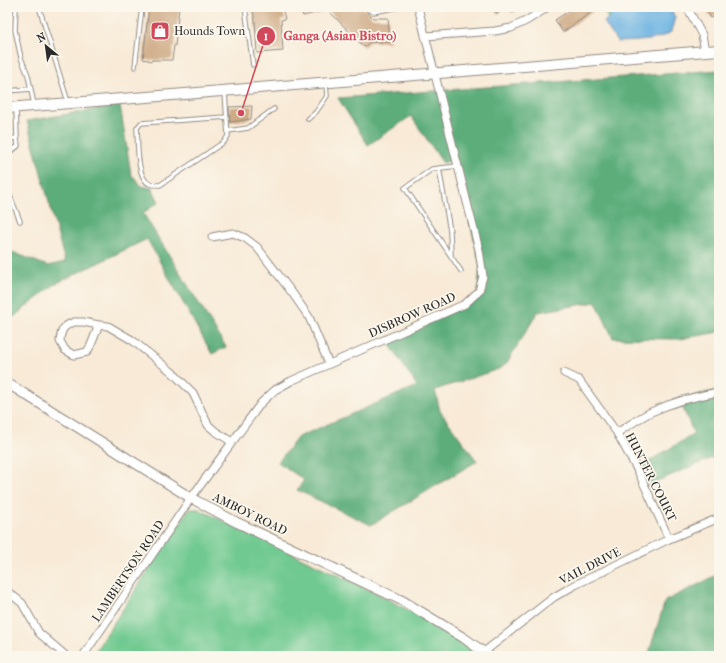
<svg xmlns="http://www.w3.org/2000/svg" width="726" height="663" font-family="'IM FELL French Canon',serif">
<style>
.green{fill:#6fc990;stroke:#4d7a5e}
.forest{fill:#5bad7a;stroke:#436c52}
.water{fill:#6ab2e2;stroke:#4a6e86}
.building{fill:#ceaa85}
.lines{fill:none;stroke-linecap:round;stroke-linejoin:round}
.lane-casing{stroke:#928a81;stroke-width:5.5}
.street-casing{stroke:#928a81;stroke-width:9}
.secondary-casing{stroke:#928a81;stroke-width:11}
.primary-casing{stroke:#928a81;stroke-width:12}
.lane{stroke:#fff;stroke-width:3.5}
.street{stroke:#fff;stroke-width:7}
.secondary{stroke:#fff;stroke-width:9}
.primary{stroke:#fff;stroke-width:10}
.labels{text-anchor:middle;stroke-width:3.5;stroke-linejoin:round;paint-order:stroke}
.poi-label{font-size:12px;fill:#2b2b2b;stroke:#fbf7ec;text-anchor:start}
.street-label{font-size:12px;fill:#2b2b2b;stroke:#fbf7ec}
.leader{fill:none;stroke:#d1495b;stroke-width:1.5}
.callout-dot{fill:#d1495b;stroke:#fbf7ec;stroke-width:1.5}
.mark-label{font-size:12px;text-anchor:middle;font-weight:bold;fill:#fff}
.callout-label{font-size:13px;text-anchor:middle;font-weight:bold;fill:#d1495b;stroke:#fbf7ec;stroke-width:3.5;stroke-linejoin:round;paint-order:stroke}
</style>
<rect width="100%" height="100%" fill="#fbf7ec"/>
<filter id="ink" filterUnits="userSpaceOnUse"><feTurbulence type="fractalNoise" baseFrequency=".025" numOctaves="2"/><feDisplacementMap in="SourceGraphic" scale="8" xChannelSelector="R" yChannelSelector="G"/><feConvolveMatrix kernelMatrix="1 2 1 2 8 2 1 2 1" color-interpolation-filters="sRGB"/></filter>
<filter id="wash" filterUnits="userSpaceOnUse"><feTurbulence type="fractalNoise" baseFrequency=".012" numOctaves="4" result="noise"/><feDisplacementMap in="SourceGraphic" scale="16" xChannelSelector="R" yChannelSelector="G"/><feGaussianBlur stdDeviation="0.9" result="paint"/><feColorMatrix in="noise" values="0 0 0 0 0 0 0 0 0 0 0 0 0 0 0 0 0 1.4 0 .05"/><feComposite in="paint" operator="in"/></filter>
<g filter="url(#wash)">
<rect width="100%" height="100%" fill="#f8ead7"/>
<path class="green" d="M600 7H619L608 18Z
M189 509H198L378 594 430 622 479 656H92Z"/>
<path class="forest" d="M719 70V332L680 339 613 338 596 302 538 312 506 364 499 369 435 390 440 411 477 461 371 525 297 490 304 480 278 462 298 437 417 386 386 339 464 306 478 293 480 265 456 159 443 163 411 116 368 145 338 98Z
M120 105 131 174 142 186 152 188 159 202 143 213 226 347 212 354 147 239 55 284 7 322V250L48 266 65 262 27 121Z
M719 390V455L646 486 637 468 694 434 679 399Z
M719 574V656H648L665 601Z"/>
<path class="water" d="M619 7H669L675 17 671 32C656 42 635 41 617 42L604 22Z"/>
<g id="blocks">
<path class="building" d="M149 7H179L175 46H174L172 60H152V61L143 59Z
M252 7H282L285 19 281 20 283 51 257 53 255 21Z
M300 7H362L373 18H388L390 42H370L364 47 328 10 303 16Z
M492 7H507L497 14Z
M508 7H521L512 13Z
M575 7H599L563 32 555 20Z
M705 7H719V14L711 18Z
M252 106 251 119 230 122 229 107Z"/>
</g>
</g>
<g filter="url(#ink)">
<use href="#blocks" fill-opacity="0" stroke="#928a81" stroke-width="1"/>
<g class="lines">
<defs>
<path id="lane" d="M16 7 15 30 21 58 28 75 34 105
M39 7 68 102
M245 7 253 65
M368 7 373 12 399 7
M135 67 142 7
M7 91 31 89
M225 92 228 136 224 142 160 185C157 185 153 185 150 184 136 179 138 141 137 128L141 123 227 117
M308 119 316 112 327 96 326 84
M228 131 248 128 274 109
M7 139 17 138 16 108
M7 151 13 150 18 146 17 138
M458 166 432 169 405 188 461 271
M439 168 450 231 451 256
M7 188 20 221"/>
<path id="street" d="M687 7 702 35 705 51
M425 36 495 31 511 28 526 21 548 7
M212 237 233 233 245 238 257 247 293 294 309 317 329 364
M74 322H83L99 325 91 345 87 352 74 355 65 350 60 341C61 330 63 326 74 322Z
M99 325 108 326 132 340 172 372 193 393 208 425 215 431 232 442
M564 373 579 380 617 433 638 471 669 539
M617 433C628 426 639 418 651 412 673 402 695 396 719 392
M7 591 22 603 39 633 66 656
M484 652 554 597 575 585 669 539 719 518
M83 656 191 498 261 403 275 390 291 381 465 304 479 291 483 276 479 250 418 7"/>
<path id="secondary" d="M7 383 191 498 236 522 403 601 464 638 489 656"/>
<path id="primary" d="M7 108 185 94 719 50"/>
</defs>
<use href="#lane" class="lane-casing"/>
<use href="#street" class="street-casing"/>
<use href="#secondary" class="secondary-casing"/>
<use href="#primary" class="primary-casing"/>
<use href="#lane" class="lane"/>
<use href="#street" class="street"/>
<use href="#secondary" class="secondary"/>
<use href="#primary" class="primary"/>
</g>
</g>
<defs>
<symbol id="shop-square" viewBox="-11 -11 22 22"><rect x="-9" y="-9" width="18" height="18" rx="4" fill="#d1495b" stroke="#fbf7ec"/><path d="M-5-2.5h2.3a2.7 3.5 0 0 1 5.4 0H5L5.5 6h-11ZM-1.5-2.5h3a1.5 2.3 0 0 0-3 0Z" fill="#fff"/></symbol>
</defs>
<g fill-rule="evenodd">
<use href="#shop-square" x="149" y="20" width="22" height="22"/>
</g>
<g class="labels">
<g class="poi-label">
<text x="174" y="35">Hounds Town</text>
</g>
<g class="street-label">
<text transform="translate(412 315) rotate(-24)" y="4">DISBROW ROAD</text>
<text transform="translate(651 477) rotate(63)" y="4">HUNTER COURT</text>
<text transform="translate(250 514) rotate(26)" y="4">AMBOY ROAD</text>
<text transform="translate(590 566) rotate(-27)" y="4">VAIL DRIVE</text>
<text transform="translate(128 571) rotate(-56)" y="4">LAMBERTSON ROAD</text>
</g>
</g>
<path class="leader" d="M241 113L266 36"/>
<g class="callout-dot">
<circle cx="241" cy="113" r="4"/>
<circle cx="266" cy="36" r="10"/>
</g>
<g class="mark-label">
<text x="266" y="40">1</text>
</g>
<g class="callout-label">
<text x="340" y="40">Ganga (Asian Bistro)</text>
</g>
<rect width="726" height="663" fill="none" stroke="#fbf7ec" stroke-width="24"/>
<g transform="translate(46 46) rotate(331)" stroke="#fbf7ec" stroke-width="3" paint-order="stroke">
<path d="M0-3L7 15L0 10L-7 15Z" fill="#2b2b2b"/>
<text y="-6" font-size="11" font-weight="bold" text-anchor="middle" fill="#2b2b2b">N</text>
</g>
</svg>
